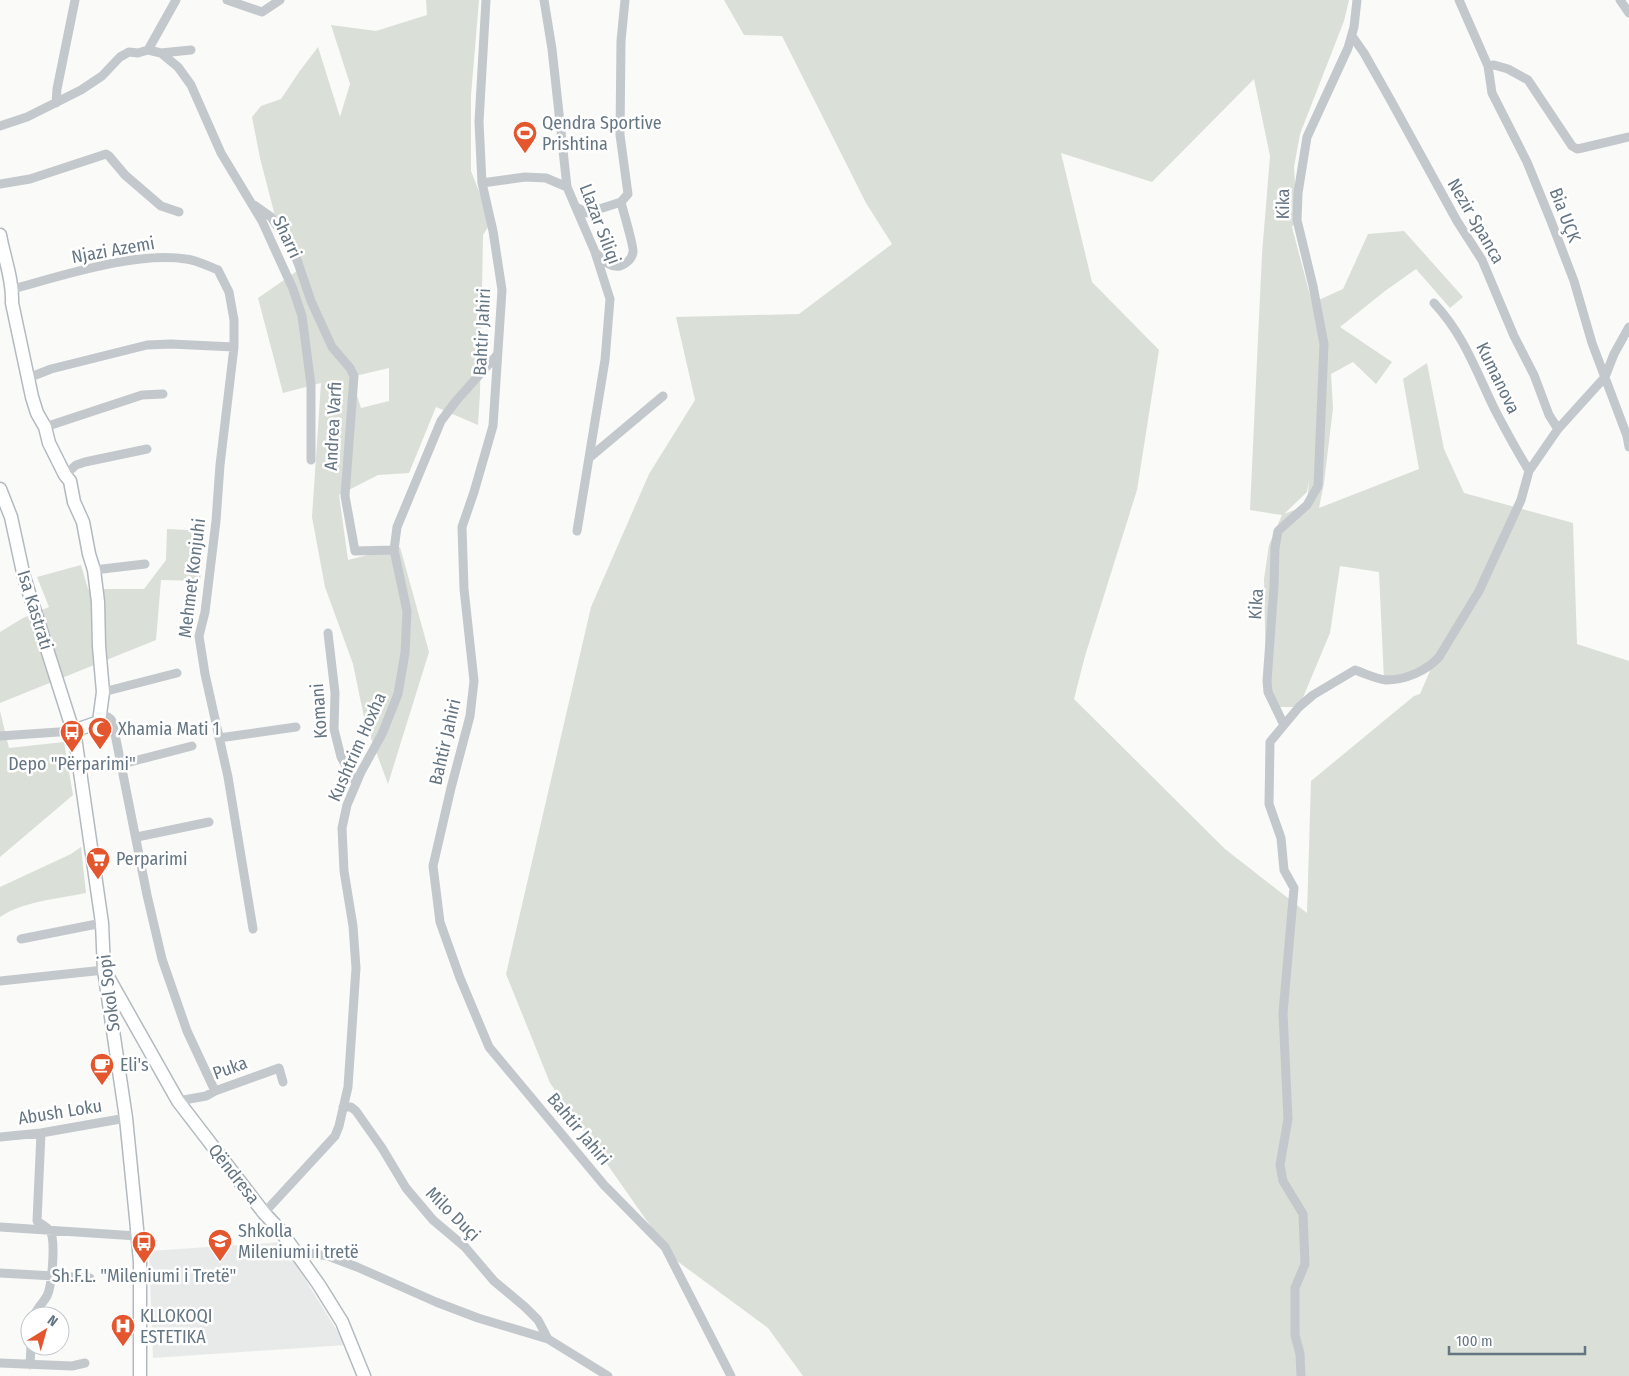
<svg xmlns="http://www.w3.org/2000/svg" width="1629" height="1376" font-family="'Fira Sans Condensed',sans-serif">
<style>
.built{fill:#e8e9e9}
.green{fill:#dadfd7;fill-rule:evenodd}
.lines{fill:none;stroke-linecap:round;stroke-linejoin:round}
.secondary-casing{stroke:#b3babf;stroke-width:15}
.street{stroke:#c3c8cc;stroke-width:9}
.secondary{stroke:#fff;stroke-width:12}
.labels{text-anchor:middle;stroke-width:5;stroke-linejoin:round;paint-order:stroke}
.poi-label{font-size:18px;fill:#657683;stroke:#fff;text-anchor:start}
.street-label{font-size:18px;fill:#657683;stroke:#fff}
</style>
<rect width="100%" height="100%" fill="#fafaf8"/>
<path class="built" d="M282 1242 346 1345 153 1358 149 1251Z"/>
<path class="green" d="M426 0H479L471 95V171L491 222 483 235 480 393 478 425 436 407 409 473 378 475 339 495 348 560 400 547 429 652 388 784 365 722 353 664 325 587 312 517 321 383 283 393 258 298 297 271 281 239 260 158 252 117 261 106 281 99 299 72 318 47 340 117 350 84 331 25 376 31 427 15ZM389 368V401L361 408 351 377Z
M724 0H1349L1344 21 1300 134 1294 167 1297 220 1292 227 1312 303 1343 289 1368 234 1404 231 1463 297 1450 308 1416 269 1385 291 1340 327 1392 362 1376 384 1353 362 1331 374 1333 408 1324 483 1319 508 1419 469 1403 379 1427 363 1444 449 1464 493 1573 523 1577 644 1629 661V1376H803L768 1328 673 1258 550 1083 506 974 591 607 649 474 695 400 676 317 799 314 892 244 866 203 782 36 744 35ZM1254 79 1270 156 1262 254 1250 510 1282 515 1269 545 1264 579 1266 677 1278 707H1299L1330 633 1340 566 1379 572 1384 680 1433 664 1420 694 1414 696 1311 781 1307 913 1225 849 1074 699 1085 656 1137 490 1159 350 1092 282 1061 153 1152 182ZM1309 479 1307 505 1284 514 1307 492Z
M167 529 206 531 200 581 161 580 156 640 0 703V632L23 618 49 607 37 577 81 565 88 589H144L166 560Z
M0 711 9 748 64 742 73 795 0 857Z
M81 847 86 893C58 899 24 901 0 917V887L71 854Z"/>
<g class="lines">
<defs>
<path id="secondary" d="M0 235C4 257 13 280 12 303L32 397 37 413 45 427 49 443 65 475 70 481 74 502 83 522 89 554 94 570 98 602 99 646 103 692 99 722 73 731
M0 489 11 517 24 577 75 737 102 923 104 970 126 1118 136 1218 140 1262V1376
M108 977 178 1101 264 1213 280 1230 319 1285 342 1322 364 1376"/>
</defs>
<use href="#secondary" class="secondary-casing"/>
<path class="street" d="M227 0 262 12 280 0
M486 0 479 122 482 183 493 231 502 290 493 426 474 492 462 527 464 589 474 681 470 716 451 788 433 866 440 922 460 978 489 1047 604 1185 665 1247 731 1376
M544 0 552 49 567 187 595 252 610 299 605 360 577 531
M1459 0 1488 66 1492 93 1527 162 1551 221 1574 281 1592 343 1627 436 1629 447
M1620 0 1629 13
M1352 36 1364 53 1390 99 1457 221 1482 260 1514 336 1534 375 1549 415 1558 429
M148 50 176 0
M161 53 178 67 191 85 221 153 262 221 293 289 302 316 311 385V460
M1488 66 1494 65 1508 69 1528 80 1572 146 1577 149 1582 148 1629 137
M56 103 57 89 75 0
M0 126 27 117 81 90 102 76 120 57 129 52 138 53 148 50 161 53 191 50
M482 183 525 177 546 178 567 187
M0 184 30 179 106 154 109 156 125 175 161 206 179 212
M254 205 271 217 294 251 311 301 332 347 350 368 354 376 345 496 355 551 394 550
M576 207 587 213 621 202 628 194 620 135 621 41 625 0
M597 254C603 261 611 268 620 266 626 264 632 259 633 252 634 246 623 211 621 202
M13 289C61 276 137 251 186 259 196 260 208 266 218 270L229 292 234 320V347L220 465 216 521 205 612 199 636 205 674 228 777 253 929
M1434 303C1464 335 1476 371 1495 410 1506 431 1517 451 1529 471
M28 378 51 369 147 345 171 344 234 347
M45 427 142 395 163 394
M589 458 663 396
M65 475 76 465 85 462 147 449
M94 570 145 564
M328 633 335 693 334 729 341 757 356 783
M103 692 177 673
M99 722 104 716C108 716 112 719 113 724L147 895 162 959 187 1031 215 1091
M1284 725 1268 692 1267 681 1274 586 1275 548 1278 531 1307 505 1318 486 1324 344 1313 286 1297 220 1298 193 1307 137 1348 48 1354 27 1357 0
M0 736 73 731
M219 738 296 727
M122 764 192 746
M137 837 209 822
M21 939 102 923
M0 981 104 970
M178 1101 206 1096 215 1091 279 1068 283 1082
M343 1107H351L356 1111 382 1148 406 1188 433 1220 465 1247 494 1281 525 1307 538 1320 548 1339
M0 1137 41 1133 126 1118
M264 1213 335 1136 339 1126 348 1087 356 968 353 926 344 871 342 828 347 805 361 772 382 734 398 694 405 653 407 611 394 550 397 527 441 421 456 401 497 355
M0 1227 137 1236
M296 1254 304 1252 328 1256 357 1267 436 1302 478 1318 548 1339 608 1376
M0 1273 90 1278
M34 1316C37 1308 43 1303 47 1296 52 1286 56 1240 50 1231 47 1227 41 1224 37 1221L41 1133
M0 1363 72 1366 85 1363
M30 1365 31 1346
M1301 1376 1300 1354 1295 1335V1288L1305 1264 1303 1214 1283 1181 1280 1165 1288 1119 1283 1013 1294 888 1284 870 1281 838 1269 804 1270 742 1299 707 1313 695 1355 670C1364 673 1376 679 1386 680 1406 680 1426 671 1439 657L1479 591 1521 500 1529 471 1558 429 1605 377 1614 354 1629 327"/>
<use href="#secondary" class="secondary"/>
</g>
<defs>
<symbol id="stadium-pin" viewBox="-11 -11 22 30"><path d="M0 17L-7.5 6A9.5 9.5 0 1 1 7.5 6Z" fill="#e4572e" stroke="#fff"/><path d="M0-5a6.5 5 0 1 0 0 10a6.5 5 0 1 0 0-10ZM-3.5-1.8h7v3.6h-7Z" fill="#fff"/></symbol>
<symbol id="mosque-pin" viewBox="-11 -11 22 30"><path d="M0 17L-7.5 6A9.5 9.5 0 1 1 7.5 6Z" fill="#e4572e" stroke="#fff"/><path d="M3.5-4.9A6 6 0 1 0 3.5 4.9A5 5 0 1 1 3.5-4.9Z" fill="#fff"/></symbol>
<symbol id="bus-pin" viewBox="-11 -11 22 30"><path d="M0 17L-7.5 6A9.5 9.5 0 1 1 7.5 6Z" fill="#e4572e" stroke="#fff"/><path d="M-5-6H5V4H4V6H2V4H-2V6H-4V4H-5ZM-3.5-4V0h7V-4ZM-3.5 1.2v1.5H-2V1.2ZM2 1.2v1.5H3.5V1.2Z" fill="#fff"/></symbol>
<symbol id="supermarket-pin" viewBox="-11 -11 22 30"><path d="M0 17L-7.5 6A9.5 9.5 0 1 1 7.5 6Z" fill="#e4572e" stroke="#fff"/><path d="M-6-5.5h2.5l.6 2H6L4.5 2H-2.5L-4.4-4H-6ZM-1.5 3.2a1.3 1.3 0 1 0 .1 0ZM3 3.2a1.3 1.3 0 1 0 .1 0Z" fill="#fff"/></symbol>
<symbol id="cafe-pin" viewBox="-11 -11 22 30"><path d="M0 17L-7.5 6A9.5 9.5 0 1 1 7.5 6Z" fill="#e4572e" stroke="#fff"/><path d="M-5.5-4.5H6V0H3Q3 3.5 0 3.5H-2.5Q-5.5 3.5-5.5 0ZM3-3.2v2h1.7v-2ZM-6 4.5H4V6H-6Z" fill="#fff"/></symbol>
<symbol id="school-pin" viewBox="-11 -11 22 30"><path d="M0 17L-7.5 6A9.5 9.5 0 1 1 7.5 6Z" fill="#e4572e" stroke="#fff"/><path d="M0-5L7-2L0 1L-7-2ZM-4 1L0 2.5L4 1V4Q0 6-4 4Z" fill="#fff"/></symbol>
<symbol id="hospital-pin" viewBox="-11 -11 22 30"><path d="M0 17L-7.5 6A9.5 9.5 0 1 1 7.5 6Z" fill="#e4572e" stroke="#fff"/><path d="M-5-5h3v3.5h4V-5h3V5h-3V1.5h-4V5h-3Z" fill="#fff"/></symbol>
</defs>
<g fill-rule="evenodd">
<use href="#stadium-pin" x="511" y="119" width="28" height="38"/>
<use href="#mosque-pin" x="86" y="715" width="28" height="38"/>
<use href="#bus-pin" x="58" y="718" width="28" height="38"/>
<use href="#supermarket-pin" x="84" y="845" width="28" height="38"/>
<use href="#cafe-pin" x="88" y="1051" width="28" height="38"/>
<use href="#school-pin" x="206" y="1227" width="28" height="38"/>
<use href="#bus-pin" x="130" y="1229" width="28" height="38"/>
<use href="#hospital-pin" x="109" y="1312" width="28" height="38"/>
</g>
<g class="labels">
<g class="poi-label">
<text x="542" y="129">Qendra Sportive<tspan x="542" dy="21">Prishtina</tspan></text>
<text x="118" y="735">Xhamia Mati 1</text>
<text x="72" y="770" text-anchor="middle">Depo "Përparimi"</text>
<text x="116" y="865">Perparimi</text>
<text x="120" y="1071">Eli's</text>
<text x="238" y="1237">Shkolla<tspan x="238" dy="21">Mileniumi i tretë</tspan></text>
<text x="144" y="1282" text-anchor="middle">Sh.F.L. "Mileniumi i Tretë"</text>
<text x="140" y="1322">KLLOKOQI<tspan x="140" dy="21">ESTETIKA</tspan></text>
</g>
<g class="street-label">
<text transform="translate(1283 204) rotate(-89)" y="6">Kika</text>
<text transform="translate(1565 215) rotate(69)" y="6">Bia UÇK</text>
<text transform="translate(1476 221) rotate(60)" y="6">Nezir Spanca</text>
<text transform="translate(600 224) rotate(69)" y="6">Llazar Siliqi</text>
<text transform="translate(287 237) rotate(65)" y="6">Sharri</text>
<text transform="translate(113 250) rotate(-10)" y="6">Njazi Azemi</text>
<text transform="translate(482 332) rotate(-87)" y="6">Bahtir Jahiri</text>
<text transform="translate(1498 378) rotate(64)" y="6">Kumanova</text>
<text transform="translate(333 426) rotate(-87)" y="6">Andrea Varfi</text>
<text transform="translate(192 578) rotate(-83)" y="6">Mehmet Konjuhi</text>
<text transform="translate(1256 604) rotate(-86)" y="6">Kika</text>
<text transform="translate(35 610) rotate(73)" y="6">Isa Kastrati</text>
<text transform="translate(319 711) rotate(-94)" y="6">Komani</text>
<text transform="translate(445 742) rotate(-77)" y="6">Bahtir Jahiri</text>
<text transform="translate(357 747) rotate(-66)" y="6">Kushtrim Hoxha</text>
<text transform="translate(109 993) rotate(-97)" y="6">Sokol Sopi</text>
<text transform="translate(230 1068) rotate(-20)" y="6">Puka</text>
<text transform="translate(60 1112) rotate(-9)" y="6">Abush Loku</text>
<text transform="translate(579 1129) rotate(50)" y="6">Bahtir Jahiri</text>
<text transform="translate(234 1174) rotate(52)" y="6">Qëndresa</text>
<text transform="translate(453 1214) rotate(45)" y="6">Milo Duçi</text>
</g>
</g>
<g transform="translate(45 1331) rotate(37)"><circle r="24" fill="#ffffff" stroke="#c1c8cd"/>
<path d="M0-4L9 19L0 12L-9 19Z" fill="#e4572e"/>
<text y="-8" font-size="14" font-weight="bold" text-anchor="middle" fill="#657683">N</text>
</g>
<path d="M1449 1346v8h136v-8" fill="none" stroke="#657683" stroke-width="2.5"/>
<text x="1456" y="1346" font-size="15" fill="#657683" stroke="#ffffff" stroke-width="4" paint-order="stroke">100 m</text>
</svg>
